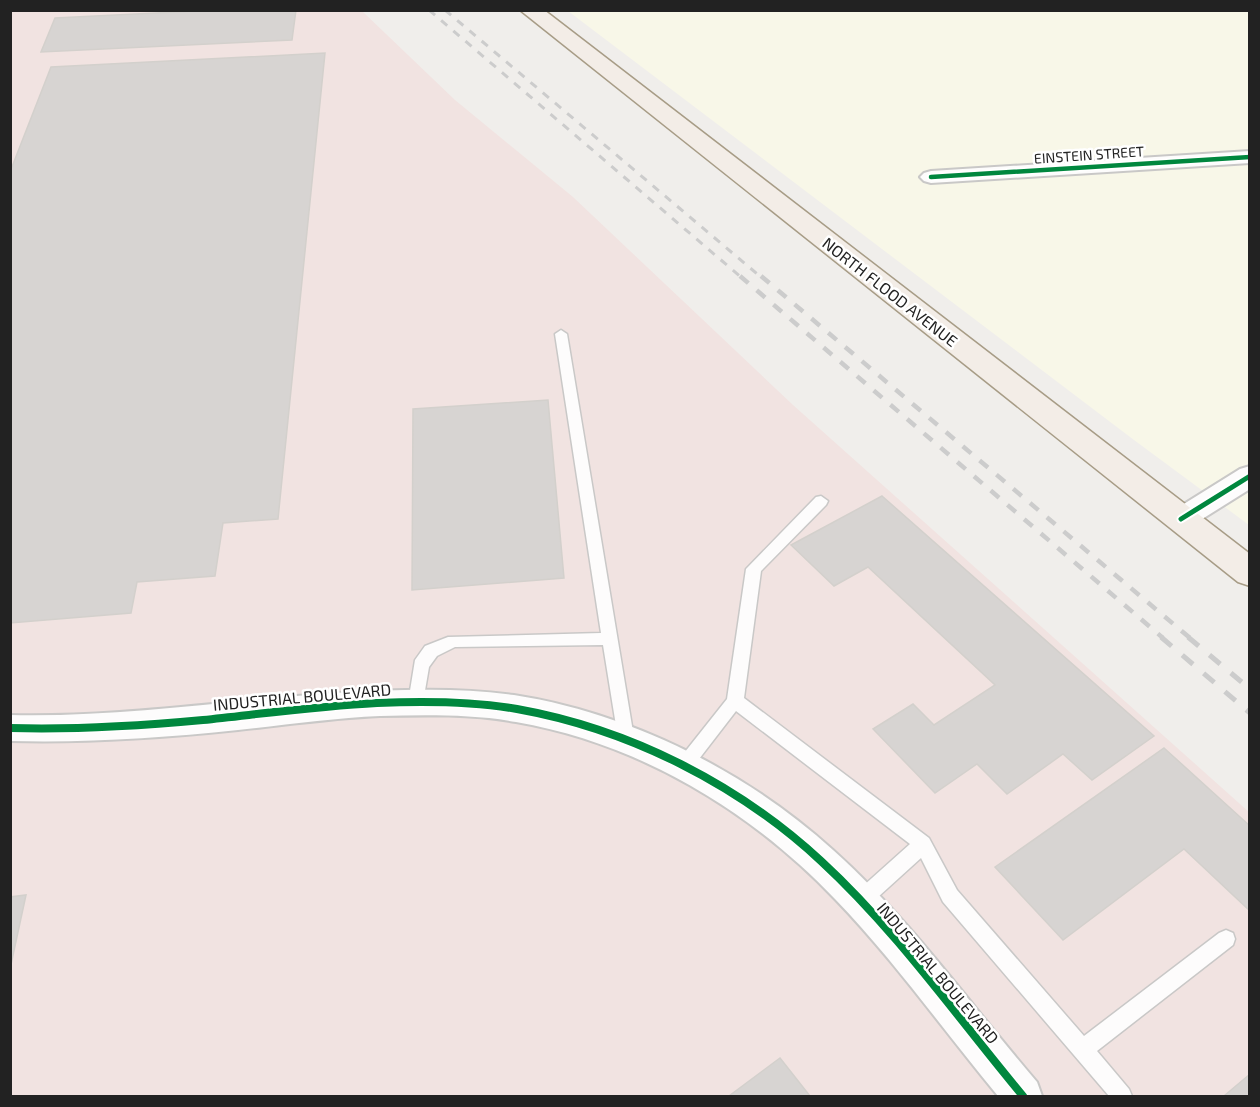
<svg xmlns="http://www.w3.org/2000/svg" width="1260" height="1107" font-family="'Exo 2',sans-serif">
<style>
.commercial{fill:#f1e3e1}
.education{fill:#f8f7e8}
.building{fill:#d7d4d2;stroke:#d3d0cc;stroke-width:1.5}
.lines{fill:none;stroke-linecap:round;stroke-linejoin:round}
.lane-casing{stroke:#c9c8c7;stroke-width:3}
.street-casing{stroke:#c9c8c7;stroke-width:4}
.primary-casing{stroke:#a79c86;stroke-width:3}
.lane{fill:#fdfcfc;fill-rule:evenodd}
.street{fill:#fdfcfc;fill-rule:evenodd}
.primary{fill:#f3ede7;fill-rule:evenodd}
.rail-far2{stroke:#ccc;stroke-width:3;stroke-dasharray:8 8;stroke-linecap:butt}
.rail-far1{stroke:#ccc;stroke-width:4.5;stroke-dasharray:11 11;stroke-linecap:butt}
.rail{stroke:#ccc;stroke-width:5;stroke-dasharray:14 14;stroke-linecap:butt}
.cycleway-far2-casing{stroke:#fff;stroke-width:8}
.cycleway-far1-casing{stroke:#fff;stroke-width:9}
.cycleway-casing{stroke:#fff;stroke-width:11}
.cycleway-far2{stroke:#00873e;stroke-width:4.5}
.cycleway-far1{stroke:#00873e;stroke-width:5}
.cycleway{stroke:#00873e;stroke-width:8}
.labels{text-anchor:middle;stroke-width:5;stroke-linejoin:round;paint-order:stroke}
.far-street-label{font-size:14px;fill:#222;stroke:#fff}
.street-label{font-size:16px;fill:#222;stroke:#fff}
</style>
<rect width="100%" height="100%" fill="#f0eeeb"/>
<path class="commercial" d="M10 11H362L455 100 573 197 793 405 1249 812V1096H11Z"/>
<path class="education" d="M568 11H1249V525L1134 440Z"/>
<path class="building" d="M216 10H296L292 40 41 52 55 18Z
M325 53 278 519 223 523 215 576 137 582 131 613 10 623V172L51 67Z
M548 400 564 578 412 590 413 409Z
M882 496 1154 736 1092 780 1063 754 1007 794 977 764 935 793 873 729 913 704 934 725 995 685 868 567 834 586 791 545Z
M1164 748 1250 826V911L1184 849 1063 940 995 867Z
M26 895 10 969V897Z
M780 1058 810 1096H729Z
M1250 1074V1096H1224Z"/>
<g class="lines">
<defs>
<path id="lane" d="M561 330 567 334 634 738 632 743 626 745 620 743 618 738 603 645 455 647 437 656 429 667 422 708 416 710 410 708 408 703 415 660 425 646 448 637 601 633 555 334Z
M821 496 828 501 826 505 761 571 744 698 929 838 957 890 1084 1036 1219 933 1226 930 1233 933 1235 939 1233 945 1097 1051 1129 1089 1132 1096H1109L943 902 921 858 867 907 860 910 853 907 851 901 853 895 910 844 736 711 689 772 683 774 677 772 674 767 677 762 727 699 746 569 816 497Z"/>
<path id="street" d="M1250 151V163L931 183 924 181 920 177 924 173 931 171Z
M1250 466V489L1191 526 1181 529 1171 526 1167 519 1171 512 1240 469Z
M405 690C441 689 478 690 514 695 630 713 746 771 833 850 910 919 970 1004 1037 1082L1042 1096H998C944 1031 894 960 835 899 750 810 638 743 516 722 472 714 425 715 380 716 333 718 285 725 238 730 162 738 87 743 10 741V715C145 718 272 692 405 690Z"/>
<path id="primary" d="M520 10H544L1250 554V586L1238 582Z"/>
</defs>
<use href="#lane" class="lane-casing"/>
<use href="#street" class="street-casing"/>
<use href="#primary" class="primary-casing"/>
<use href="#lane" class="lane"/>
<use href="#street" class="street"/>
<use href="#primary" class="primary"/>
<path class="rail-far2" d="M429 10 742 278
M445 10 762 278"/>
<path class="rail-far1" d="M740 276 1163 638
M761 276 1190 638"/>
<path class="rail" d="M1161 637 1250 713
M1188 637 1250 689"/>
<defs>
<path id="cycleway-far2" d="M931 177 1250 157"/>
<path id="cycleway-far1" d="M1181 519 1250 476"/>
<path id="cycleway" d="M10 728C74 730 138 726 203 720 260 714 319 706 377 703 423 701 471 701 517 709 629 729 738 784 821 861 897 931 957 1017 1023 1096"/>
</defs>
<use href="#cycleway-far2" class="cycleway-far2-casing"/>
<use href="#cycleway-far1" class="cycleway-far1-casing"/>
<use href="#cycleway" class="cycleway-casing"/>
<use href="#cycleway-far2" class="cycleway-far2"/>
<use href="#cycleway-far1" class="cycleway-far1"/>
<use href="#cycleway" class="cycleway"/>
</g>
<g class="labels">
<g class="far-street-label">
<text transform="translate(1089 155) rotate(-4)" y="5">EINSTEIN STREET</text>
</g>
<g class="street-label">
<text transform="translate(890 292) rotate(38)" y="6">NORTH FLOOD AVENUE</text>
<text transform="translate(302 697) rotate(-5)" y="6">INDUSTRIAL BOULEVARD</text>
<text transform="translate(938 973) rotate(50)" y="6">INDUSTRIAL BOULEVARD</text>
</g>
</g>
<rect width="1260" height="1107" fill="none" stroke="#222222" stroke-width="24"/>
</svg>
